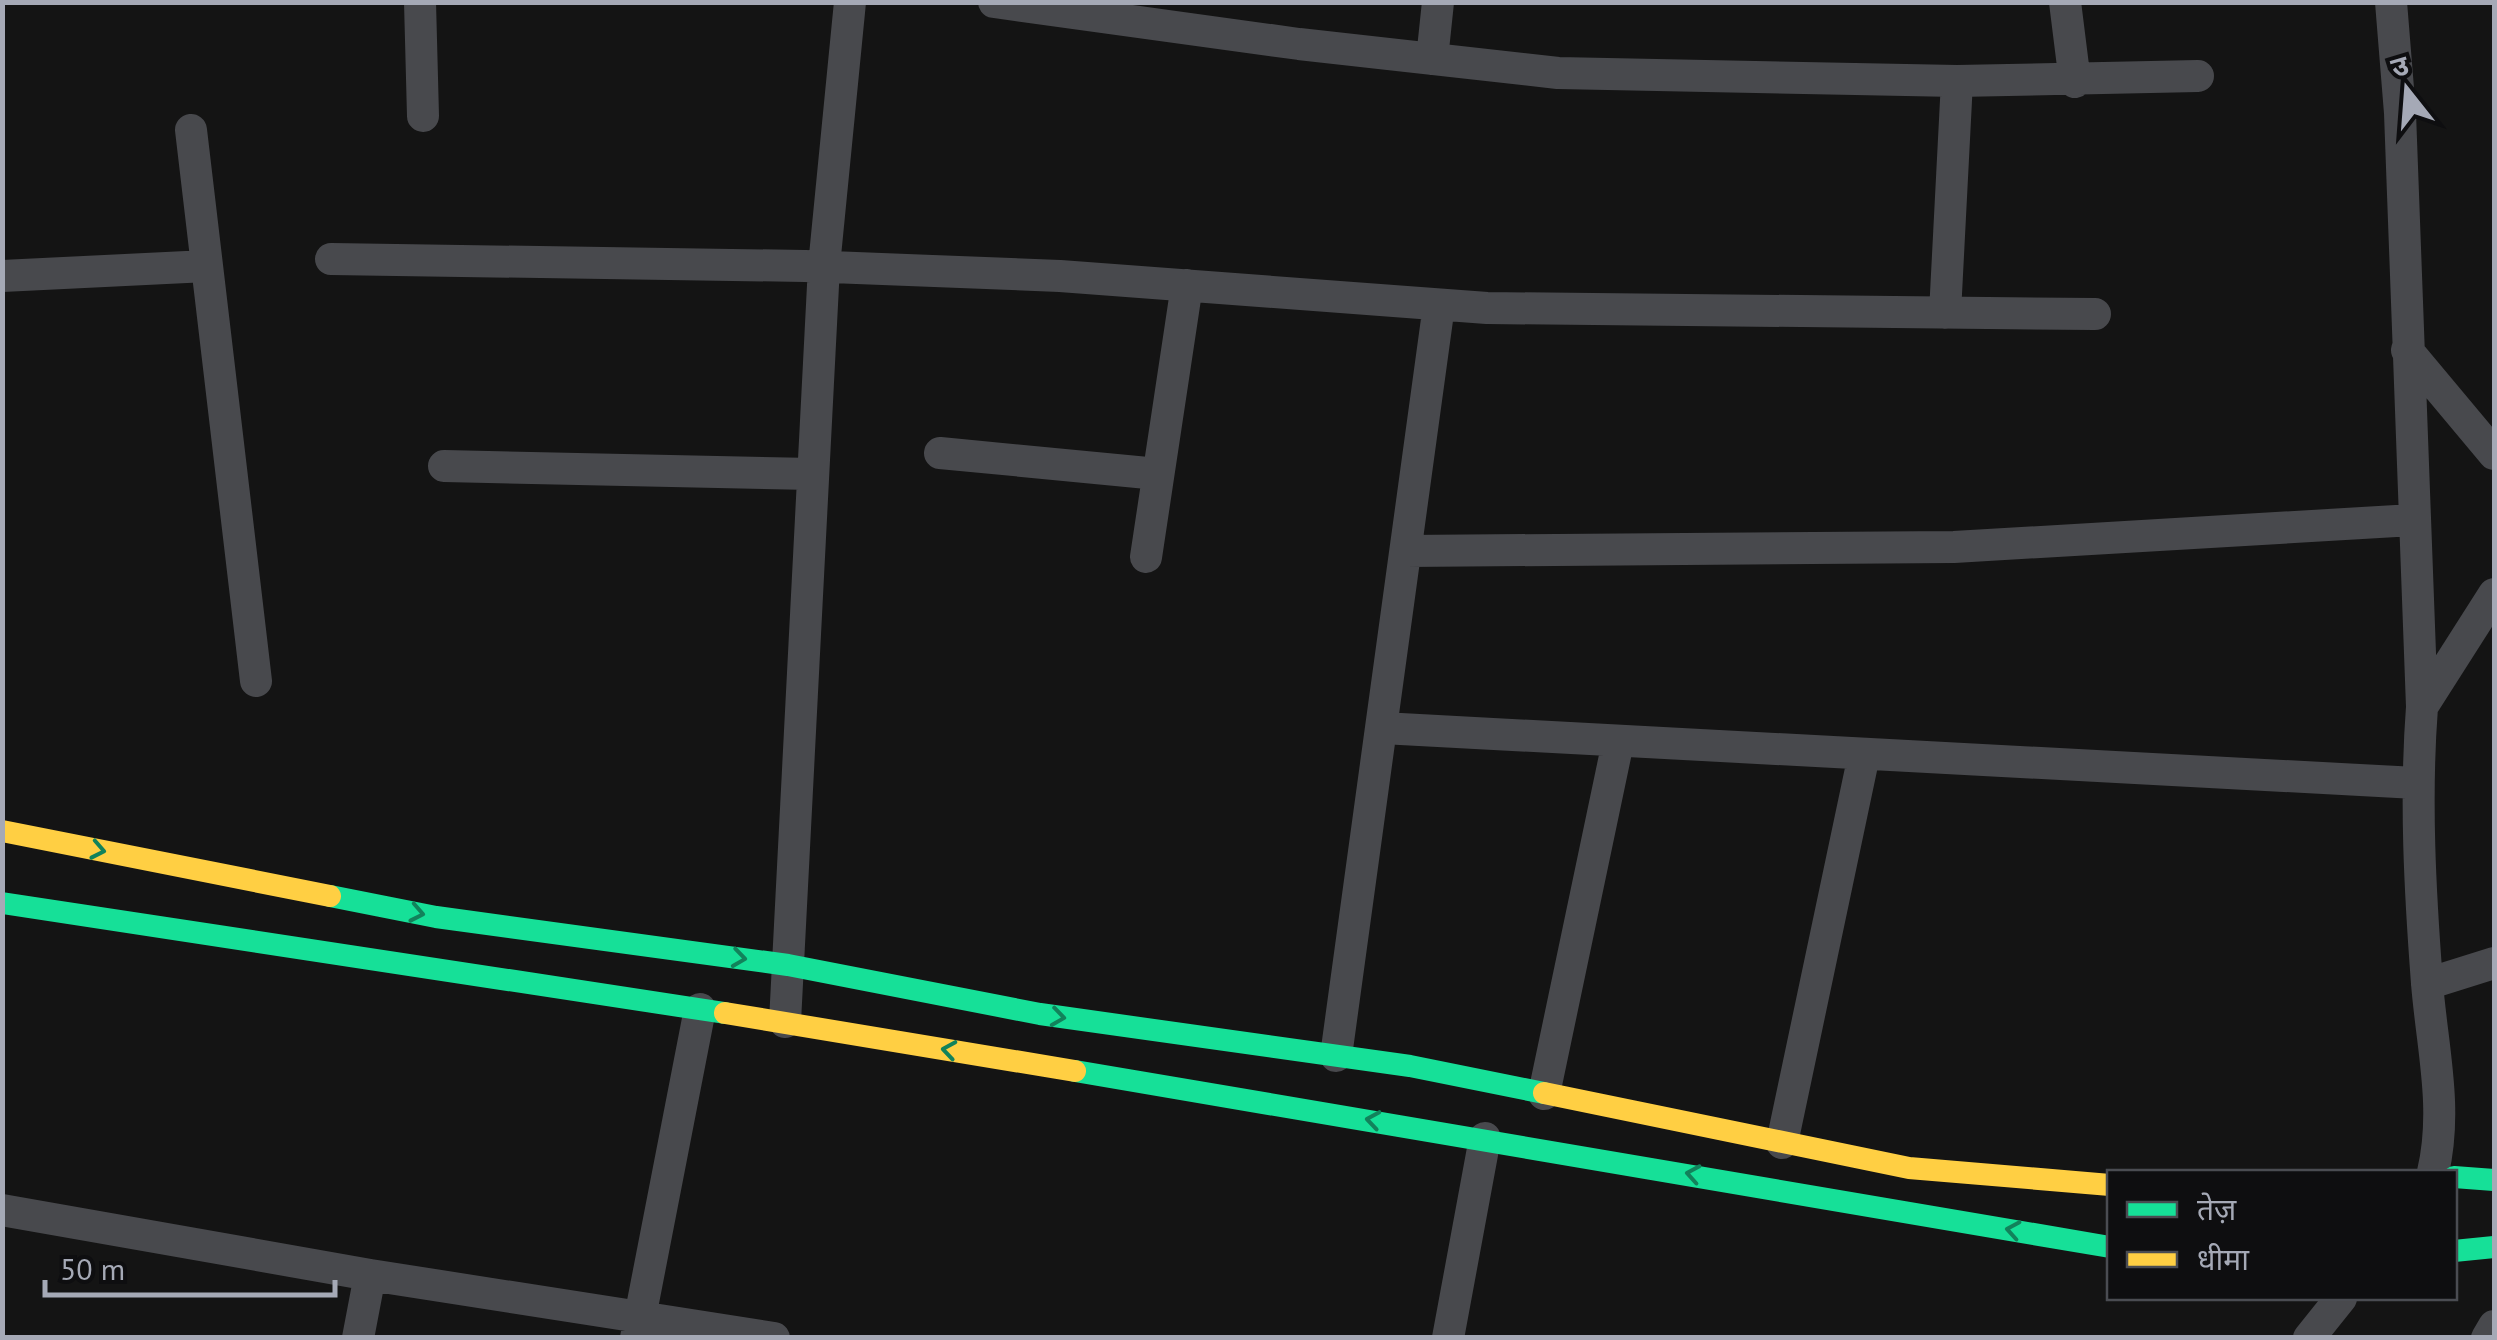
<svg xmlns="http://www.w3.org/2000/svg" width="2497" height="1340" font-family="'PT Sans','Noto Sans Devanagari',sans-serif">
<style>
.lines{fill:none;stroke-linecap:round;stroke-linejoin:round}
.street{stroke:#48494d;stroke-width:32}
.fast{stroke:#16e098;stroke-width:22}
.slow{stroke:#ffcf43;stroke-width:22}
.oneway{stroke:#12825b}
</style>
<rect width="100%" height="100%" fill="#141414"/>
<g class="lines">
<path class="street" d="M420 2 423 116
M994 2 1299 44 1558 73 1957 81 2198 76
M2065 2 2075 82
M2391 2 2400 113 2422 707C2415 799 2420 891 2427 983 2432 1047 2448 1108 2433 1172
M1432 59 1438 2
M191 130 256 681
M331 259 805 266 1060 276 1487 308 2095 314
M2 276 207 266
M1945 313 1957 81
M2407 350 2494 454
M940 453 1158 474
M444 466 813 474
M1406 551 1954 547 2413 520
M1146 557 1187 285
M2422 707 2494 594
M1382 728 2416 783
M2427 984 2494 963
M785 1022 824 266 850 2
M1336 1056 1439 305
M1544 1094 1618 742
M1782 1143 1864 755
M2 1210 370 1275 774 1338
M358 1338 370 1275
M636 1338 700 1009
M1448 1338 1485 1138
M2309 1338 2341 1298
M2487 1338 2494 1326"/>
<path class="fast" d="M330 896 436 917 788 965 1040 1014 1410 1066 1544 1093
M2 903 725 1013
M1075 1071 2110 1247
M2454 1177 2494 1180
M2454 1251 2494 1247"/>
<path class="slow" d="M2 831 330 896
M725 1013 1075 1071
M1544 1093 1909 1168 2110 1185"/>
</g>
<defs><path id="oneway-chevron" d="M-2-3.5L2.5 0L-2 3.5" fill="none" stroke-width="1.6" stroke-linecap="round" stroke-linejoin="round" transform="scale(2.5)"/></defs>
<g class="oneway">
<use href="#oneway-chevron" transform="translate(98 850) rotate(11)"/>
<use href="#oneway-chevron" transform="translate(417 913) rotate(11)"/>
<use href="#oneway-chevron" transform="translate(739 958) rotate(8)"/>
<use href="#oneway-chevron" transform="translate(1058 1017) rotate(8)"/>
<use href="#oneway-chevron" transform="translate(949 1050) rotate(-171)"/>
<use href="#oneway-chevron" transform="translate(1373 1120) rotate(-171)"/>
<use href="#oneway-chevron" transform="translate(1693 1174) rotate(-170)"/>
<use href="#oneway-chevron" transform="translate(2013 1230) rotate(-170)"/>
</g>
<rect width="2497" height="1340" fill="none" stroke="#a5a9b6" stroke-width="10"/>
<rect x="2107" y="1170" width="350" height="130" fill="#0e0e10" stroke="#4a4c52" stroke-width="2.5"/>
<rect x="2127" y="1202" width="50" height="15" fill="#16e098" stroke="#4a4c52" stroke-width="2.5"/>
<text x="2197" y="1220" font-size="30" fill="#a5a9b6">तेज़</text>
<rect x="2127" y="1252" width="50" height="15" fill="#ffcf43" stroke="#4a4c52" stroke-width="2.5"/>
<text x="2197" y="1270" font-size="30" fill="#a5a9b6">धीमा</text>
<g transform="translate(2407 90) rotate(343)" stroke="#0e0e10" stroke-width="8" paint-order="stroke">
<path d="M0-8L18 38L0 25L-18 38Z" fill="#a5a9b6"/>
<text y="-15" font-size="28" font-weight="bold" text-anchor="middle" fill="#a5a9b6">उ</text>
</g>
<path d="M45 1280v15h290v-15" fill="none" stroke="#a5a9b6" stroke-width="5"/>
<text x="60" y="1280" font-size="30" fill="#a5a9b6" stroke="#0e0e10" stroke-width="8" paint-order="stroke">50 m</text>
</svg>
